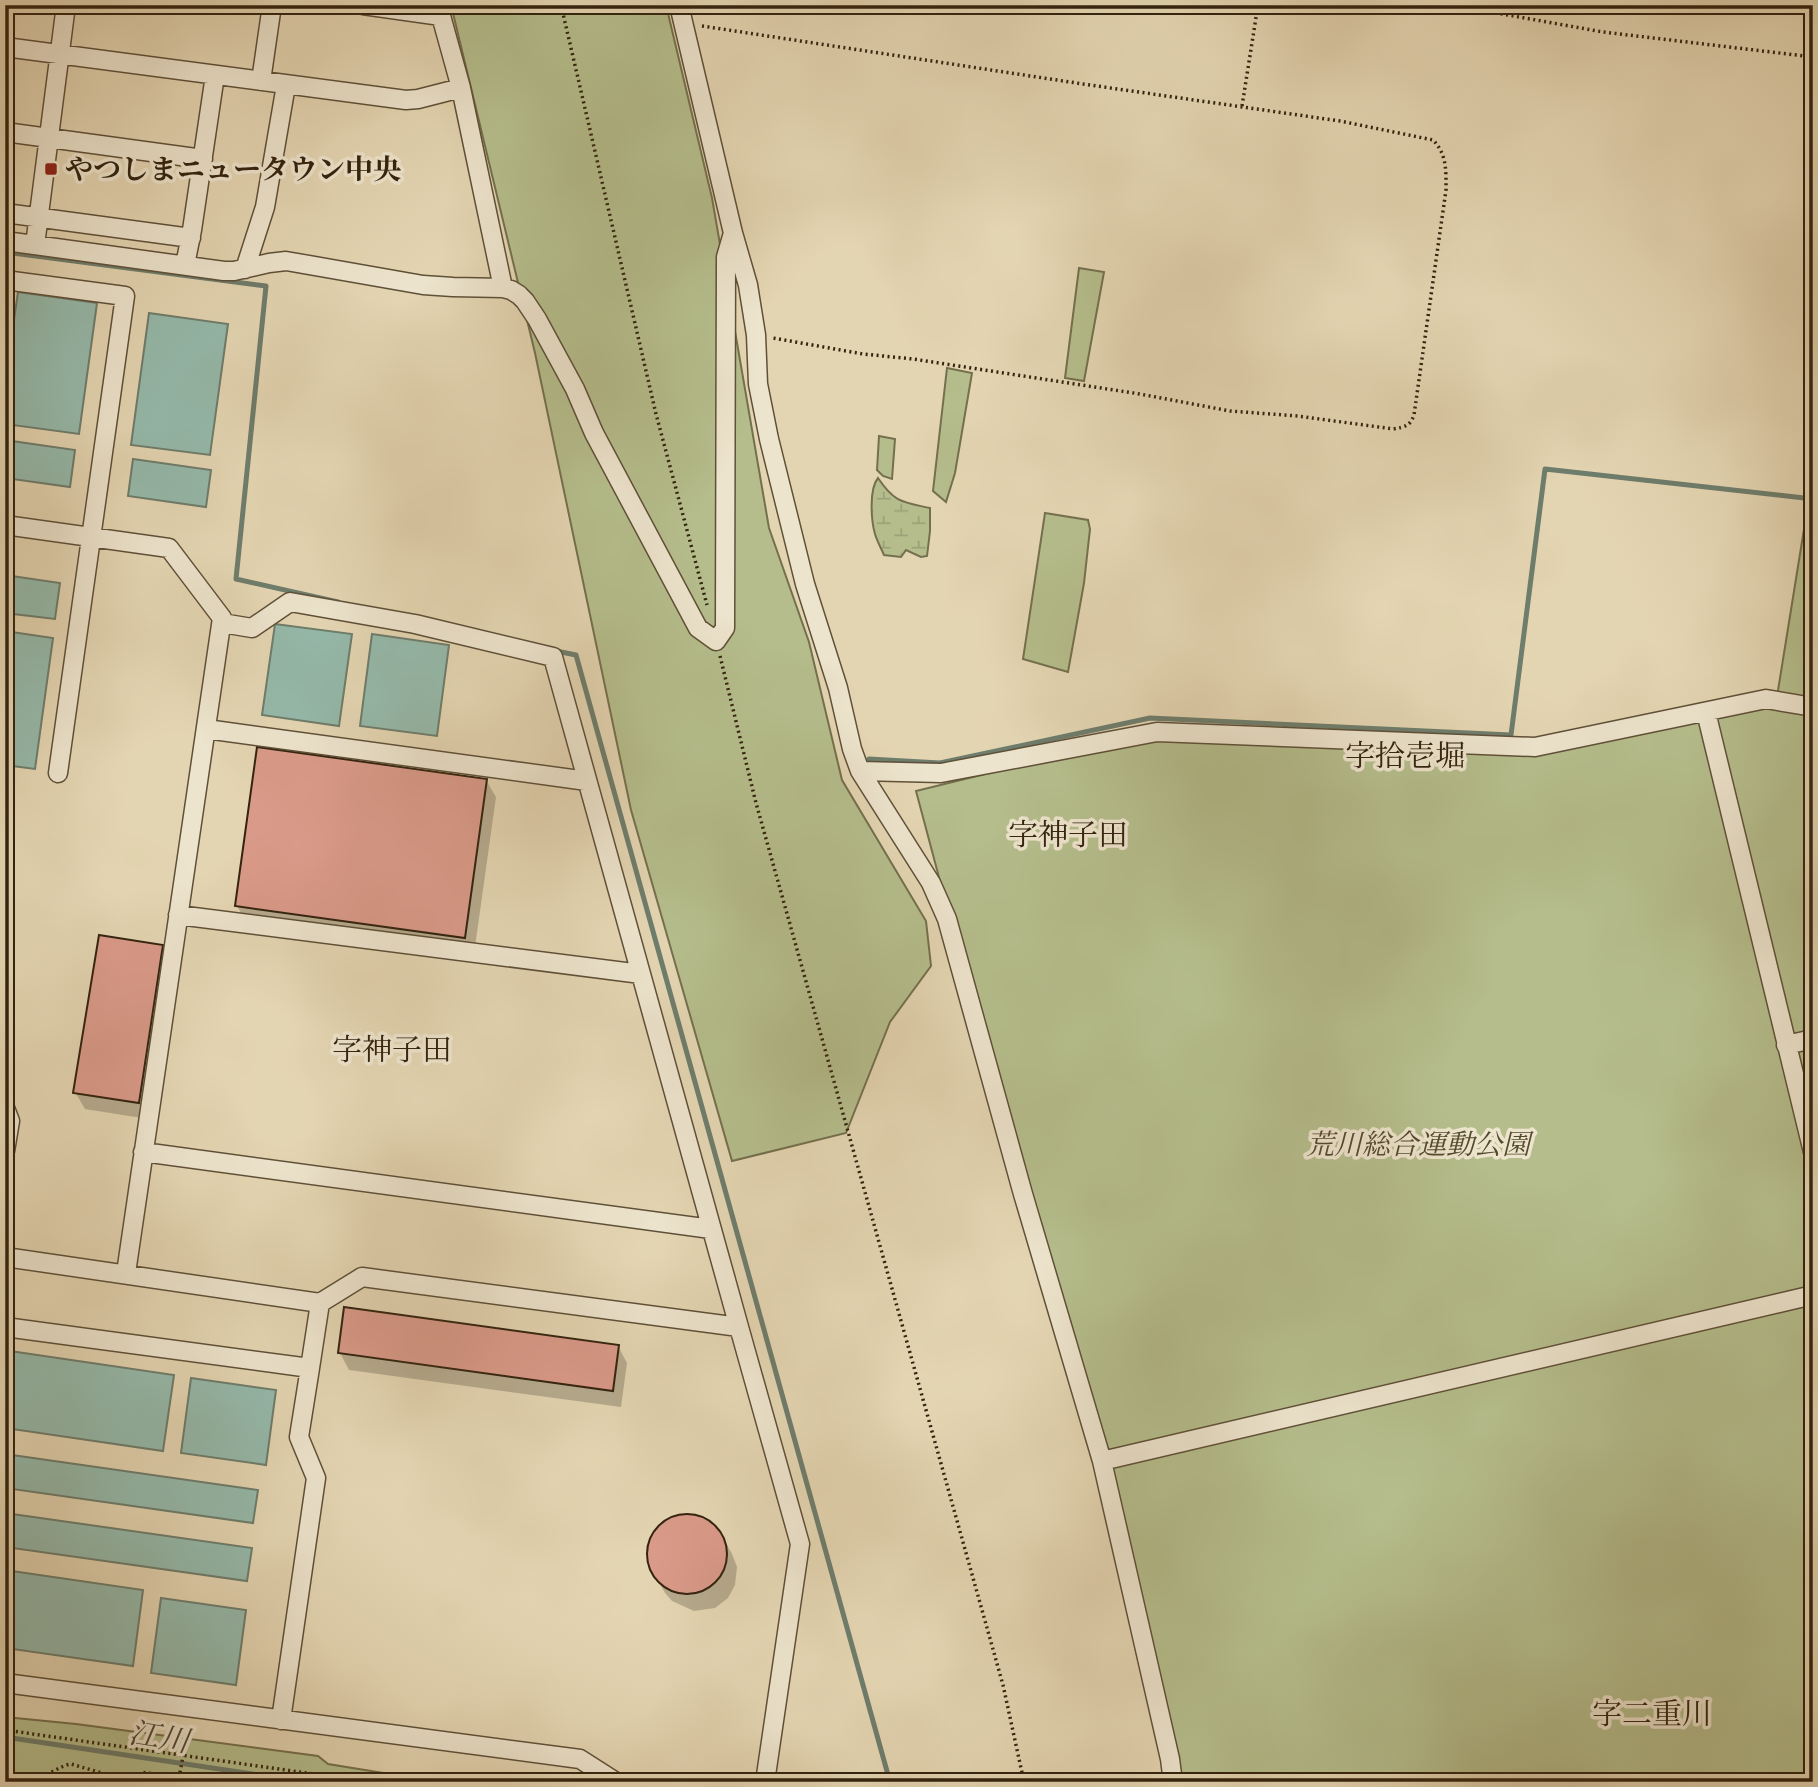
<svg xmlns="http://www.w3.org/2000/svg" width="1818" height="1787" font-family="'Libre Bodoni','Noto Serif JP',serif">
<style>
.green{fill:#b5bd8c;stroke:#74704e;stroke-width:2}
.wetland{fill:url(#wetland-marsh);stroke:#74704e;stroke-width:2}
.water{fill:#95b9aa;stroke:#6e7d6c;stroke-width:2}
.shadow{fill:#0003}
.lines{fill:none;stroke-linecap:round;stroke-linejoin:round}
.stream{stroke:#6e7d6c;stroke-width:5}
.building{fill:#da9a89;stroke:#33230f;stroke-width:2}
.minor-casing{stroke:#5f5038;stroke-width:21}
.path{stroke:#33230f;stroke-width:3.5;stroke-dasharray:2 3.5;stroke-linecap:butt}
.minor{stroke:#ede4cd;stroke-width:18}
.poi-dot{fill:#8f2418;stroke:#ede4cd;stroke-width:2.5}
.labels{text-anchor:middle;stroke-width:7;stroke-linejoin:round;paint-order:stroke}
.poi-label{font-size:28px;font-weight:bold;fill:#33230f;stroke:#ede4cd;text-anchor:start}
.park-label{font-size:28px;font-style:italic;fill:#544a2e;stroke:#ede4cd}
.neighbourhood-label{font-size:30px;fill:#33230f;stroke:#ede4cd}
.water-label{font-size:30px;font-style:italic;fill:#4c4836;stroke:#ede4cd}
</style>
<defs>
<pattern id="wetland-marsh" width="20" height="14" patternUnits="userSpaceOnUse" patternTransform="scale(1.75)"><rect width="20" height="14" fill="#b5bd8c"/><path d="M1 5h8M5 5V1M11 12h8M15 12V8" fill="none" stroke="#9ca278"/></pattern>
</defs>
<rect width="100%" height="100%" fill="#e4d5b2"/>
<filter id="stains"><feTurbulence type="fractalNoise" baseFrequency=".00286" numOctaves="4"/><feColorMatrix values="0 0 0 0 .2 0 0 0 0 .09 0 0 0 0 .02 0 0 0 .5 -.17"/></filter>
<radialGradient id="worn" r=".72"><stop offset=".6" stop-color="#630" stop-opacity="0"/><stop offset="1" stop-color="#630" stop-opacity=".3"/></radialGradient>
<path class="green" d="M451 5H666L712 198 769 528 809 642 842 780 926 921 931 966 890 1022 846 1133 732 1161 631 810 535 353Z
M1079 268 1104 272 1084 381 1065 378Z
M947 368 972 373 955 473 946 502 933 491Z
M879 436 895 439 892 479 883 476 877 470Z
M1809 498 1813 499V1782H1180L916 791 1091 748 1176 736 1538 755 1776 703Z
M1045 513 1088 520 1090 529 1084 583 1068 672 1023 659Z
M5 1717 76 1724 318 1756 328 1764 439 1782H5Z"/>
<path class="wetland" d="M878 478C895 503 902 502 930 508V531L927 556 921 557 906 550 901 557 884 555C881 548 877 541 875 534 871 520 869 489 878 478Z"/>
<path class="water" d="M18 292 97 303 79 434 5 424V382Z
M149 313 228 324 210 455 131 445Z
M5 440 75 450 70 487 5 478Z
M133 459 211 470 206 507 128 496Z
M5 575 60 583 55 619 5 613Z
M275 624 352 634 339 726 262 715Z
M5 631 53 638 35 769 5 765Z
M372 634 449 645 437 736 360 726Z
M10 1351 174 1375 163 1451 5 1428V1382Z
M191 1378 276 1390 266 1465 181 1453Z
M5 1454 258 1490 253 1523 5 1488Z
M5 1513 252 1548 247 1581 5 1547Z
M5 1570 143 1590 133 1666 5 1648Z
M161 1598 246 1610 236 1685 151 1673Z"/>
<path class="shadow" d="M486 780 496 797 474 954 246 922 237 906Z
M161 947 171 964 148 1119 85 1109 75 1092Z
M618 1346 627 1363 621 1407 349 1370 340 1353Z
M682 1515 697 1518 712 1526 722 1536 732 1554 737 1567 735 1585 728 1598 715 1608 694 1611 672 1601 665 1593 650 1566 648 1552 649 1543 662 1524Z"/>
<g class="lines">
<path class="stream" d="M5 252 266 286 236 579 338 602
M556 651 576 655 890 1782
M869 759 940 763 1150 718 1511 735 1545 469 1813 499
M5 1737 306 1782"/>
</g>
<path class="building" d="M257 747 487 779 465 938 235 906Z
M99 935 163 945 139 1103 73 1093Z
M344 1307 619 1345 613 1391 338 1353Z
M647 1554a40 40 0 1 1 80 0a40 40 0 1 1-80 0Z"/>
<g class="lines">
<defs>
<path id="minor" d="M363 5 441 16
M438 5 461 88 503 288
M679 5 733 233 748 285 756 335 758 384 769 439 805 584 838 688 852 749 860 771 931 883 947 919 1023 1194 1102 1461 1170 1759 1173 1782
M5 47 406 100 418 99 461 88
M261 81 272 5
M5 132 203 159
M5 213 191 238
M5 241 224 271H234L269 263 286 261 423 285 453 287 503 288 511 290 519 295 525 301 537 319 575 389 594 433 698 628 716 641 725 628 726 257 733 233
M35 245 66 5
M185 265 192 230 215 75
M245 269 265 207 286 85
M5 280 125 296 58 773
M5 525 169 548 222 618 126 1273
M222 623 252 628 290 602 415 624 553 657 739 1327
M1706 712 1813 1152
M206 729 587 781
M860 771 941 773 1157 732 1535 747 1766 699 1813 707
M178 915 641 974
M1786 1045 1813 1039
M5 1108 10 1121 5 1151
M143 1152 711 1229
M5 1257 320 1303 362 1277 739 1327 800 1544 765 1782
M5 1327 310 1368 320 1303
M1102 1461 1813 1295
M5 1683 580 1759 616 1782
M281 1720 316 1478 299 1437 310 1368"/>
</defs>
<use href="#minor" class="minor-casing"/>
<path class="path" d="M561 5 656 414 707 605
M1452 5 1603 32 1813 57
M702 26 1083 84 1340 121 1433 140C1447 154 1446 171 1446 190L1414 415C1410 426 1405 427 1393 429L1298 416 1230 411 1140 394 913 359 863 354 773 338
M1242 106 1258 5
M720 656 756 803 1003 1685 1024 1782
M5 1730 370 1782
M5 1770C14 1772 23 1779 33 1779 46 1778 58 1766 71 1764L119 1778 150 1782
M179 1778 183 1756
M136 1779 141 1772 202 1782"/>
<use href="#minor" class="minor"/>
</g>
<rect class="poi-dot" x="44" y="162" width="14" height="14" rx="3.5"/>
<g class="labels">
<g class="poi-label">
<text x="65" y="179">やつしまニュータウン中央</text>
</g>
<g class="park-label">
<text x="1418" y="1154">荒川総合運動公園</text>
</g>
<g class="neighbourhood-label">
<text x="1405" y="766">字拾壱堀</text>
<text x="1068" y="845">字神子田</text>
<text x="392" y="1060">字神子田</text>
<text x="1652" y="1724">字二重川</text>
</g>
<g class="water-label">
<text transform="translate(159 1737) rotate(9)" y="10">江川</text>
</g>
</g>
<rect width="1818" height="1787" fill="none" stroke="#e4d5b2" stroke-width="28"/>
<rect x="7" y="7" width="1804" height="1773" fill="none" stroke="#33230f" stroke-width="3.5"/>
<rect x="14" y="14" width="1790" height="1759" fill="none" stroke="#33230f" stroke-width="2"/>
<rect width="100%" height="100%" filter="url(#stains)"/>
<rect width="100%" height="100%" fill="url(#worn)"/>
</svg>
